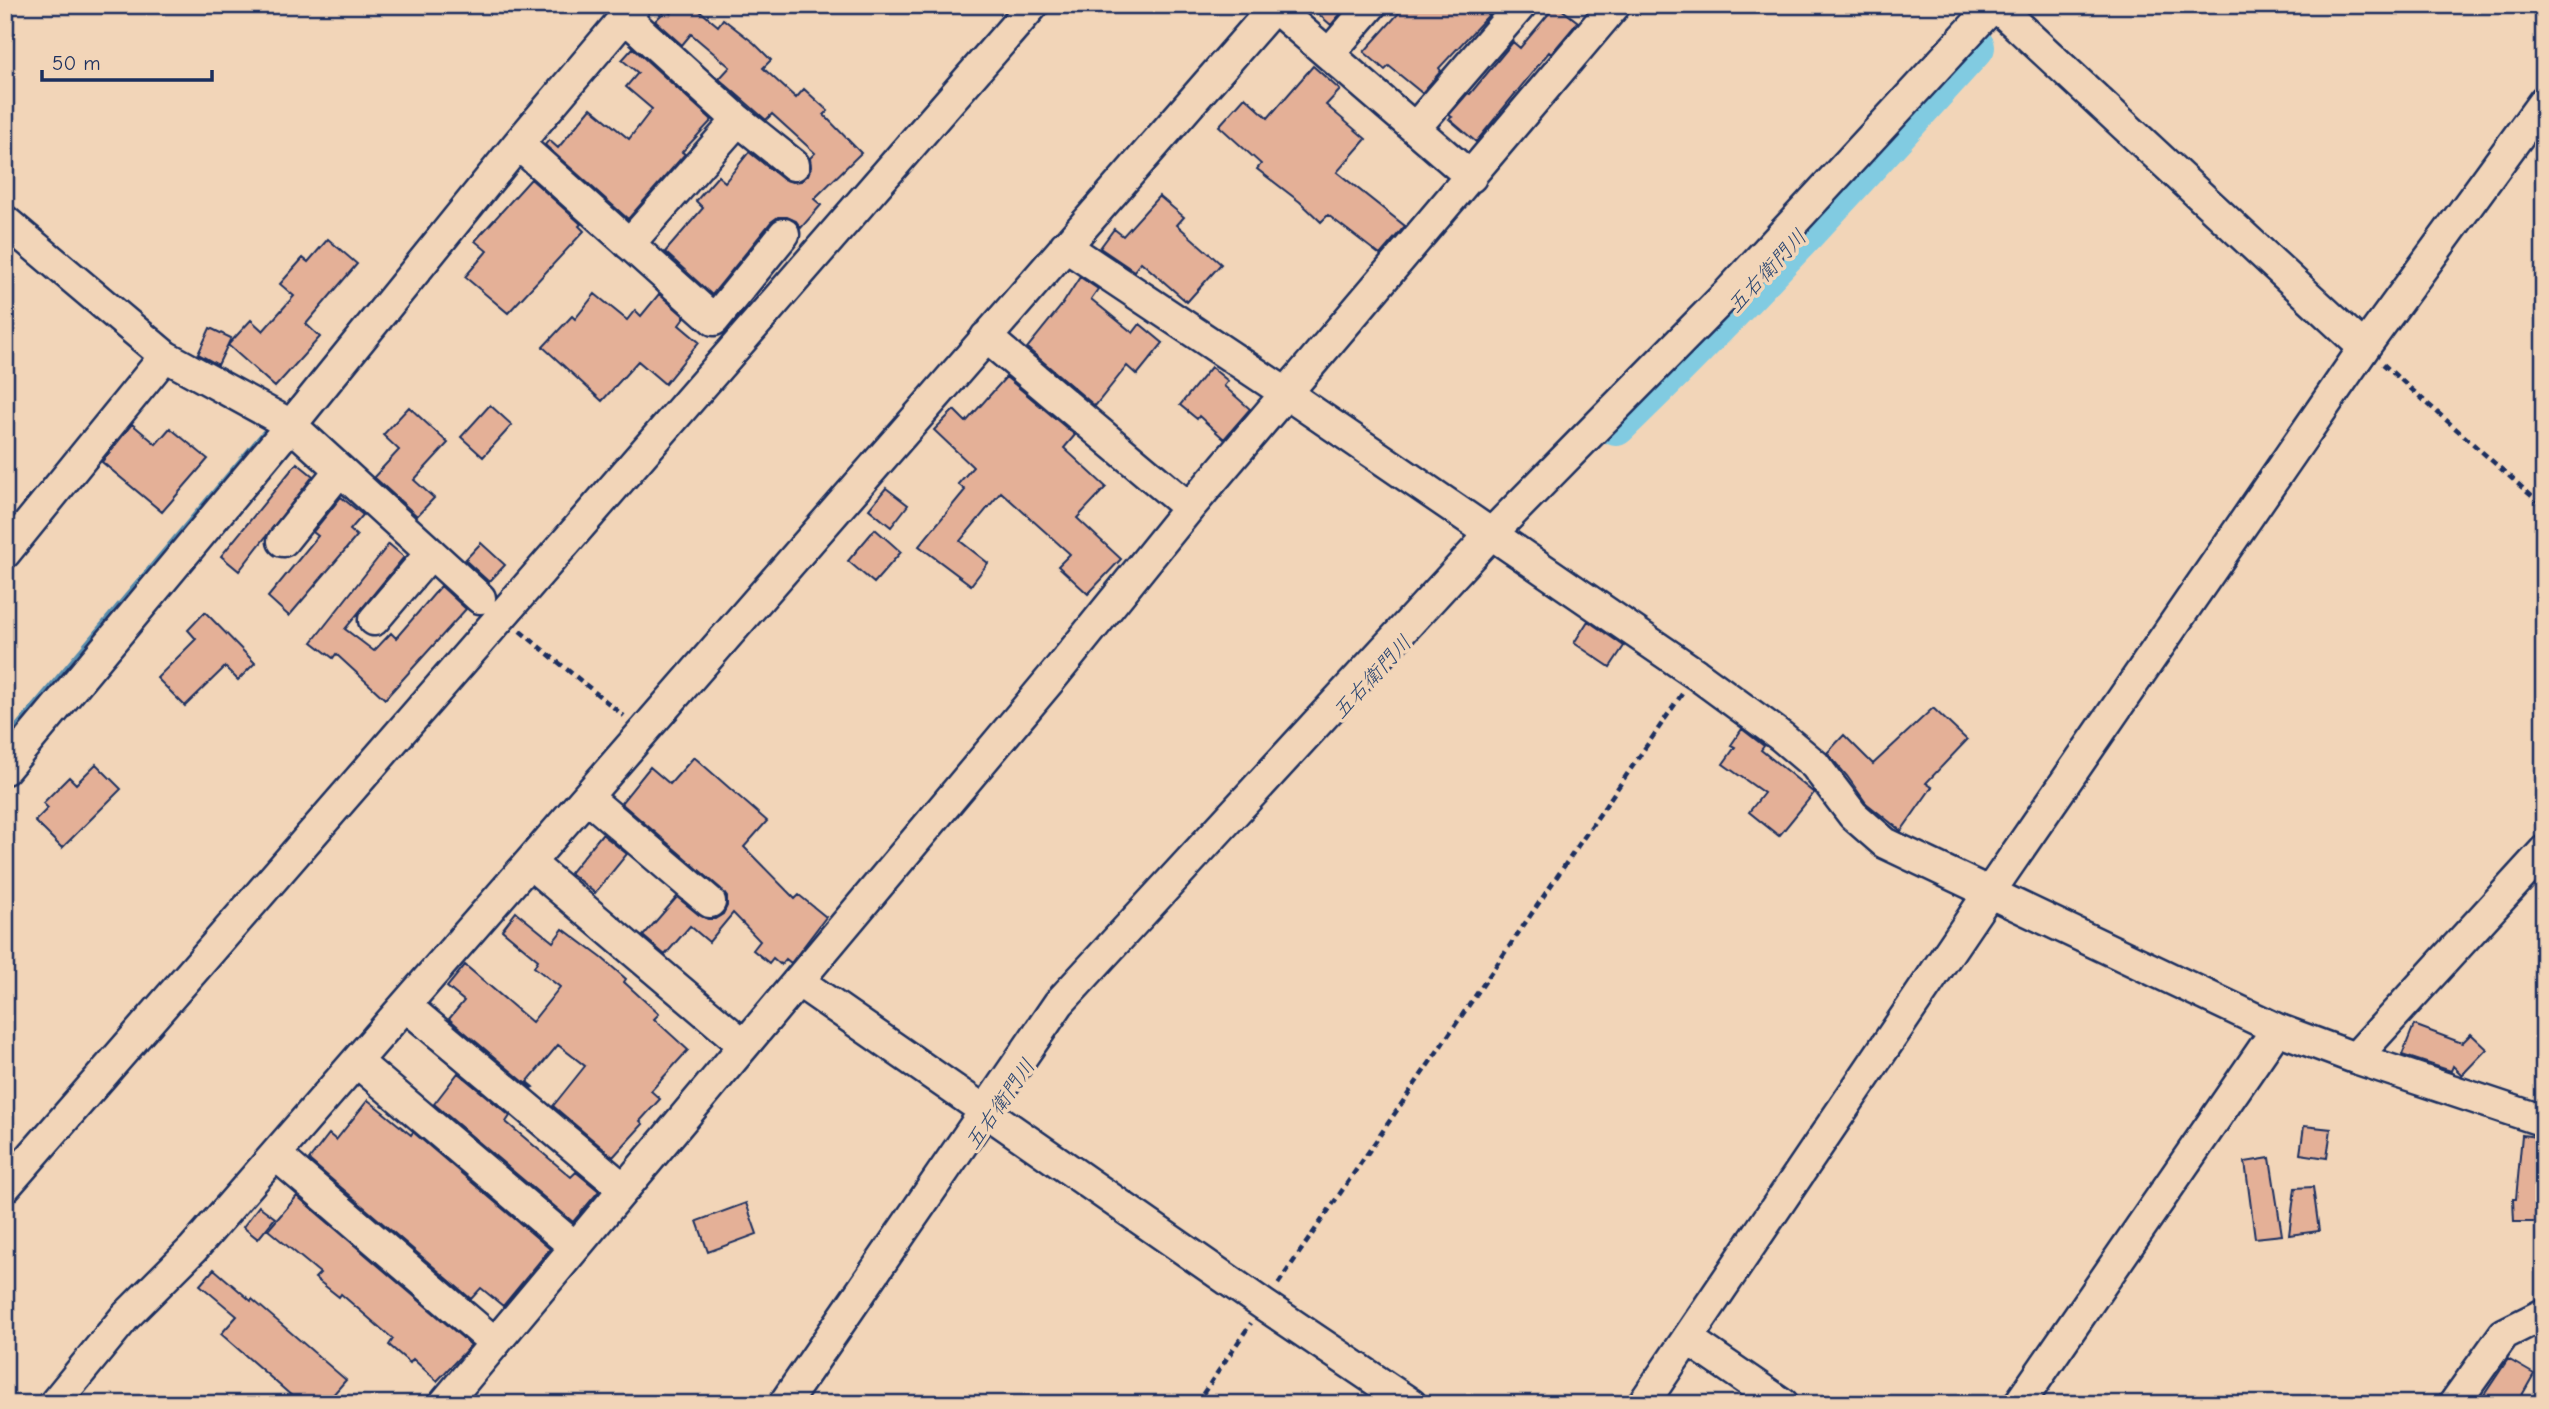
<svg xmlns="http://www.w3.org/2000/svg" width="2549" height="1409" font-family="'Comic Neue','Klee One',sans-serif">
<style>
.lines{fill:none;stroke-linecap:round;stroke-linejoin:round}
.stream{stroke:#588dad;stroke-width:7}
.river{stroke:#81cbe1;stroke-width:40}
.building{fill:#e4b097;stroke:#1b2f5e;stroke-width:2}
.minor-casing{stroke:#1b2f5e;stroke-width:35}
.path{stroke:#1b2f5e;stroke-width:4.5;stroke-dasharray:7 5;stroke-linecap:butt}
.minor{stroke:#f2d5b8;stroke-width:30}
.labels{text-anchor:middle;stroke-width:7;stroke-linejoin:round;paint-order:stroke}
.water-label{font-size:21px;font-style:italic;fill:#2a4672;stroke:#f2d5b8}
</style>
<rect width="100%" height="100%" fill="#f2d5b8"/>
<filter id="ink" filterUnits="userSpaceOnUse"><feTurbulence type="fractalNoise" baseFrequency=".0143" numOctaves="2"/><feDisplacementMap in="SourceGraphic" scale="14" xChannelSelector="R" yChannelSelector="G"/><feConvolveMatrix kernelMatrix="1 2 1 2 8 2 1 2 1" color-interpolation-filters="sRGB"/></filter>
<g filter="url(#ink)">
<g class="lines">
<path class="stream" d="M5 742 274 422"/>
<path class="river" d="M1616 426C1742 305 1858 176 1975 47"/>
</g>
<path class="building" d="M678 5H693L718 26 723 19 754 43 771 60 763 68 796 98 804 89 828 111 824 115 861 153 814 199 821 205 801 228 796 221 787 217H778L771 222 712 295 665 252 703 208 696 201 718 176 725 182 749 152 783 179 792 182 801 181 808 175 811 167 810 158 815 153 772 114 766 120 719 79 730 67 691 34 682 45 655 21 666 10 671 14Z
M1308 5H1348L1331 25Z
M1406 5H1498L1439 68 1441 71 1422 93 1389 66 1385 70 1364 52Z
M1556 5 1578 22 1551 54 1549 52 1476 142 1449 119 1452 117 1449 115 1468 93 1470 94 1513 42 1520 48Z
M633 48 712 120 682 152 685 154 628 219 545 145 549 140 558 148 591 108 629 139 652 109 626 87 638 73 622 60Z
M1313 66 1340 90 1326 105 1366 139 1337 172 1405 226 1380 255 1328 215 1321 222 1300 202 1257 169 1261 164 1219 126 1245 97 1268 118Z
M531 179 581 224 579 226 584 231 508 313 465 277 487 251 475 241Z
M1159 196 1184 217 1177 225 1221 264 1187 302 1141 262 1134 271 1100 248 1114 229 1123 236Z
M328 239 357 264 306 324 320 337 275 387 228 345 251 320 263 331 294 296 280 284 303 258 308 262Z
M1080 277 1098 289 1091 299 1133 333 1140 324 1163 343 1137 375 1127 366 1095 406 1027 348 1062 305Z
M595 294 627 320 635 310 641 316 659 294 685 317 679 325 699 342 665 384 638 361 602 401 543 347 572 316 575 319Z
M210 328 231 338 218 365 198 354Z
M1211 367 1228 381 1224 386 1250 409 1224 439 1199 416 1197 419 1180 405Z
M1006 377 1075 435 1064 448 1106 487 1077 518 1121 559 1088 594 1058 566 1070 554 1001 492 960 541 988 563 971 585 919 546 965 490 958 484 973 467 934 430 954 410 966 422Z
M490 405 512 425 483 457 461 437Z
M409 407 448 443 414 480 434 498 417 516 374 477 399 450 383 435Z
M132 424 156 444 170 428 208 459 162 512 102 462Z
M297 463 313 476 239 571 221 556Z
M886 488 908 505 891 527 869 509Z
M341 497 363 515 350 530 357 536 289 616 268 597 318 536 313 532Z
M875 529 901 552 874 583 848 561Z
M481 543 505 565 489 582 465 560Z
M389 544 404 557 345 629 374 651 391 633 396 638 441 586 466 609 385 699 336 654 333 658 312 642Z
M205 612 255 663 238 680 225 667 185 706 157 678 196 639 188 630Z
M1588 621 1624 646 1610 667 1574 643Z
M1933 708 1967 740 1926 783 1932 787 1901 831 1866 803 1847 776 1827 753 1844 735 1873 764Z
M1742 729 1764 746 1761 750 1814 793 1779 836 1749 812 1764 793 1723 764 1735 747 1731 745Z
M694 757 767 821 744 847 795 899 799 895 826 917 791 963 786 959 781 965 773 958 769 963 753 950 760 941 733 913 709 942 690 926 665 955 643 936 677 897 699 915 708 919H715L723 914 727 906V897L721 889 621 803 650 767 670 784Z
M96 764 121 789 62 848 35 821 48 808 43 803 69 777 76 784Z
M602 834 627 854 595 893 570 873Z
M516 912 553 942 563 929 602 958 626 979 624 982 659 1014 654 1019 688 1050 651 1091 660 1099 640 1121 643 1124 613 1157 553 1106 585 1066 558 1045 527 1082 533 1087 531 1088 449 1019 464 1001 447 987 465 965 532 1022 560 987 534 967 538 960 502 930Z
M2414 1025 2462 1043 2471 1034 2487 1049 2462 1075 2453 1066 2451 1071 2402 1055Z
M458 1073 510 1116 506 1122 571 1177 576 1172 599 1191 573 1222 434 1104Z
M368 1100 411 1135 413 1132 550 1249 503 1306 481 1288 471 1299 309 1160 329 1134 336 1140Z
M2304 1126 2331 1129 2327 1158 2300 1154Z
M2522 1135 2544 1138 2540 1178H2544V1222H2514L2513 1199H2516Z
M2270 1158 2282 1235 2255 1238 2245 1162Z
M2313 1187 2319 1231 2289 1235 2295 1188Z
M297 1196 471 1345 437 1381 413 1359 410 1363 389 1345 393 1339 341 1294 339 1297 315 1278 320 1273 268 1230Z
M746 1203 757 1234 708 1252 697 1221Z
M259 1206 275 1218 258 1239 243 1227Z
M214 1269 251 1301 252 1299 346 1380 325 1404H301L221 1334 237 1316 200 1285Z
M2508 1359 2534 1374 2517 1404H2478Z"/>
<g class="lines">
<defs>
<path id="minor" d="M1995 5 2364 348
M1274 7 1471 177
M625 17 738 120 794 165
M1329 54 1371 5
M1415 128 1521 5
M518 144 714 320 784 234
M5 221 165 356 291 425 480 598
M629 244 738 120
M1065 246 1287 394 1696 674 1782 737 1815 765 1853 815 1885 843 2277 1029 2355 1058 2544 1121
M986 337 1189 508
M283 541 340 470
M5 553 165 356
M374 620 431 553
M5 769 291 425 518 144 635 5
M588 798 710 902
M531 864 744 1045
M798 981 1264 1305 1411 1404
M406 1006 624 1189
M2355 1058 2544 851
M357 1062 575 1247
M276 1155 495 1343
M5 1187 1033 5
M1688 1339 1783 1404
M54 1404 125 1317 193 1249 1276 5
M444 1404 1055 674 1189 508 1615 5
M784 1404 1059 1003 1490 535 1728 293 1994 5
M1643 1404 1989 893 2364 348 2544 101
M2019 1404 2277 1029
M2454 1404 2504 1334 2544 1314"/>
</defs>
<use href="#minor" class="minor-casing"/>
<path class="path" d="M2383 364 2544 507
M520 631 624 716
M1278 1284 1682 694
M1196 1404 1251 1323"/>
<use href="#minor" class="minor"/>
</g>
</g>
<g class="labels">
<g class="water-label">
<text transform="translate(1767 271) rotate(-47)" y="7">五右衛門川</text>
<text transform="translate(1372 677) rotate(-47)" y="7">五右衛門川</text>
<text transform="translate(1000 1104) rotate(-55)" y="7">五右衛門川</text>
</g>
</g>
<rect width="2549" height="1409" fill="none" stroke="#f2d5b8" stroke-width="28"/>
<rect x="14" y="14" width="2521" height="1381" fill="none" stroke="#1b2f5e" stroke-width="2.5" filter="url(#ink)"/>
<path d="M42 70v10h170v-10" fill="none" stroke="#1b2f5e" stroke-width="3.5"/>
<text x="52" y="70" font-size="21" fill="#1b2f5e" stroke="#f2d5b8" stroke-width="5" paint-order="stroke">50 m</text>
</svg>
